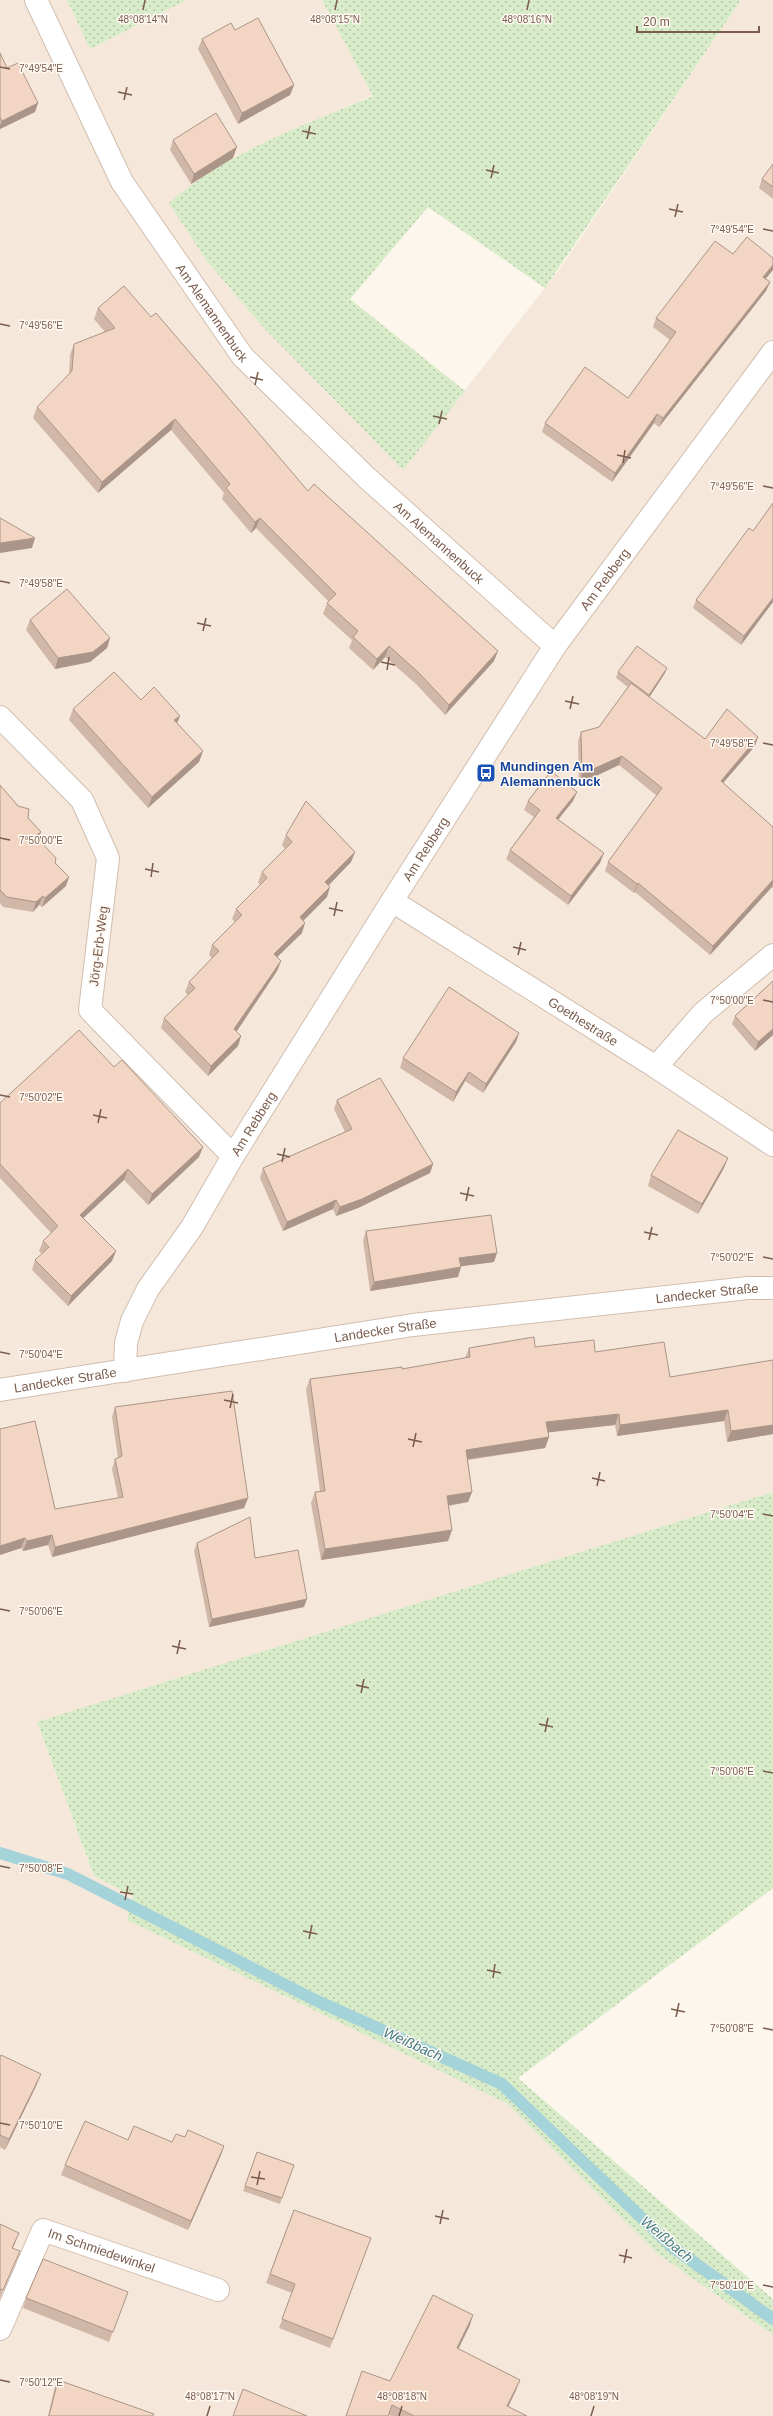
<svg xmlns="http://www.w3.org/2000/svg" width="773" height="2416" font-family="Helvetica,sans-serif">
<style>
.residential{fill:#f5e8da}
.grass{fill:url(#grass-dots)}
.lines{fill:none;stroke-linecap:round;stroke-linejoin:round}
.stream{stroke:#a5d3da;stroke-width:12}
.minor-casing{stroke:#d1beb0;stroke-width:24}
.minor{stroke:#fff;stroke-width:22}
.wall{fill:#d1b7a8}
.shaded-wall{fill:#aa9588}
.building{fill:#f3d5c3;stroke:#aa9588}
.ticks{fill:none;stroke:#7a5c4d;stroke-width:1.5}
.labels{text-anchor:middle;stroke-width:3;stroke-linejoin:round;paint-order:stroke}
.street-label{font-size:13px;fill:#7a5c4d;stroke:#fffaf3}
.transit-label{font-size:13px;font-weight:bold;fill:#164399;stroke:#fffaf3;text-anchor:start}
.water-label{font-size:14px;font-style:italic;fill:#437c86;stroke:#fffaf3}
.ticks-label{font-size:10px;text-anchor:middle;fill:#7a5c4d;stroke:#fffaf3;stroke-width:3;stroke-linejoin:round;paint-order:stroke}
</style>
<defs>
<pattern id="grass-dots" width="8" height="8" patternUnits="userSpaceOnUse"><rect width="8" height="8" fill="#d8ecc9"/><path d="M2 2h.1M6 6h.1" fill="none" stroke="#b4c2a5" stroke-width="1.8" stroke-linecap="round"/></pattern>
</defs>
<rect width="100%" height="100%" fill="#fdf6ec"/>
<path class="residential" d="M0 0H67L90 49 187 0H322L373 95 233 158 206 260 262 326 403 469 559 270 741 0H773V1492L37 1723 94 1876 133 1896 127 1920 506 2103 658 2254 773 2335V2416H0Z"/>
<path class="grass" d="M67 0H187L90 49Z
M322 0H741L545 288 428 207 350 299 465 391 403 470 262 326 206 260 169 203C227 152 303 126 373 96Z
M773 1492V1888L518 2078 773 2299V2335L658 2254 506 2103 127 1920 133 1896 94 1876 37 1722Z"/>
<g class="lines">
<path class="stream" d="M0 1853 68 1874 313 1999 502 2084 671 2246 773 2319"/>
<defs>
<g id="minor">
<path id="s1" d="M36 0 122 182 243 357 366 477 555 646"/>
<path d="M0 717 82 800 108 858 90 1010 233 1156"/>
<path id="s2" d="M392 901 656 1067 773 1145"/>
<path d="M656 1067 703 1013 773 955"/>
<path id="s3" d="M125 1371 126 1343 132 1321 148 1289 192 1227 233 1156 392 901 555 646 773 352"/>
<path id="s4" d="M0 1390 413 1325 748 1288H773"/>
<path id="s5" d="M0 2329 43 2230 218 2290"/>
</g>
</defs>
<use href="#minor" class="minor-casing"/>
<use href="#minor" class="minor"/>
</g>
<path class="wall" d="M235 30 294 85 290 95 238 124 198 49 202 39Z
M0 53 7 68 38 103 35 112 0 129Z
M173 140 233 158 191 184 170 150Z
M773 164V199L759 188 762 179Z
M733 254 770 282 766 291 659 427 654 423 612 482 542 432 545 423 628 398 670 340 653 327 656 318Z
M98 308 151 317 308 491 494 661 445 715 416 684 385 657 373 670 349 648 352 640 323 614 327 603 329 602 256 528 251 533 222 499 224 493 171 430 98 493 33 418 37 407 69 375 70 355 74 344 105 332 94 319Z
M696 600 773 602 741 645 693 608Z
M30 620 110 638 107 648 90 662 55 669 26 630Z
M618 672 665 673 649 697 705 739 755 746 723 783 773 827V888L772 887 710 955 635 892 634 893 605 871 608 862 657 796 619 765 579 784 578 741 581 732 599 727 628 687 616 678Z
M141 700 177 723 203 751 199 762 148 808 69 720 73 709Z
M0 785 41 832 38 839 55 863 66 886 42 907 39 905 33 912 3 907 0 903Z
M577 792 573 801 558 820 600 863 568 905 506 859 510 850 534 817 524 810 528 801Z
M286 835 355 852 351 862 329 885 327 897 303 921 302 933 277 957 281 961 277 971 236 1031 241 1036 238 1046 208 1076 161 1028 164 1018 188 995 185 992 189 982 212 958 209 955 212 945 235 922 232 919 236 909 260 885 258 882 262 872 285 849 282 845Z
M773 981V1035L755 1051 732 1024 735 1016Z
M519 1033 516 1042 483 1093 465 1081 453 1102 400 1068 403 1058Z
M114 1067 199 1157 148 1205 124 1180 83 1218 116 1251 112 1261 68 1306 32 1270 35 1260 42 1254 39 1251 43 1241 51 1233 0 1178V1103Z
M337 1100 433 1164 430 1173 358 1208 336 1216 333 1209 283 1231 260 1178 263 1168 345 1132 334 1109Z
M724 1168 698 1214 648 1186 651 1175Z
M366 1231 494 1262 461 1266 458 1277 370 1291 363 1240Z
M535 1347 595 1352 670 1377 773 1360V1434L727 1442 724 1421 617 1436 615 1425 548 1432 549 1437 545 1448 468 1460 472 1492 468 1502 449 1506 452 1530 448 1541 321 1560 311 1503 315 1492 320 1491 306 1389 310 1379 402 1369 465 1358 469 1348Z
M115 1407 248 1498 244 1508 52 1557 48 1545 23 1551 21 1548 0 1555V1429L55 1509 118 1498 112 1469 115 1459 118 1458 112 1417Z
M197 1543 255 1558 304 1607 209 1627 194 1551Z
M0 2057 37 2084 5 2150 0 2147Z
M128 2140 172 2142 221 2155 188 2230 61 2175 65 2165Z
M257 2152 294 2165 280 2204 243 2191Z
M294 2210 371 2238 330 2348 279 2328 292 2293 266 2283Z
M0 2224 16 2242 13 2248 16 2260 0 2298Z
M128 2292 109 2342 23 2308 26 2298Z
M470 2325 458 2349 520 2380 516 2390 508 2407 527 2416H391L389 2415 390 2381Z
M58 2380 153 2416H48L54 2390Z"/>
<path class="shaded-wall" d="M294 85 290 95 238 124 242 113Z
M38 103 35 112 0 129V125L2 121Z
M237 147 233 158 191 184 194 174Z
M773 265V270L759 287 763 277Z
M770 282 766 291 659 427 663 418Z
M657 414 654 423 612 482 615 473Z
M175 419 171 430 98 493 102 482Z
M260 518 256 528 251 533 255 522Z
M35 538 32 548 0 553V543Z
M773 598V602L741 645 744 636Z
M110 638 107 648 90 662 55 669 58 658Z
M389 646 385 657 373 670 377 659Z
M498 651 494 661 445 715 449 705Z
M667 668 665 673 647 701 649 695Z
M180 716 176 726 174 720Z
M758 737 755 746 717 790 721 781Z
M203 751 199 762 148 808 152 797Z
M622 756 619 765 579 784 582 774Z
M577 792 573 801 552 827 556 818Z
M41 832 37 842 35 836Z
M355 852 351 862 322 892 325 882Z
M604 853 600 863 568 905 571 896Z
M69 877 66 886 42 907 45 898Z
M773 880V883L772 887 710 955 713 946Z
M638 883 635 892 634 893 637 884Z
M330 887 327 897 296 928 300 917Z
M43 896 39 905 33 912 36 902Z
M305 923 302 933 270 964 274 954Z
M281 961 277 971 231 1040 234 1029Z
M773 1029V1035L755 1051 758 1042Z
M519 1033 516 1042 483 1093 486 1084Z
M241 1036 238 1046 208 1076 211 1066Z
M469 1072 465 1081 453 1102 456 1092Z
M203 1147 199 1157 148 1205 152 1194Z
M728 1158 724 1168 698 1214 702 1204Z
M433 1164 430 1173 358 1208 336 1216 340 1207Z
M128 1169 124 1180 76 1225 80 1215Z
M336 1200 333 1209 283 1231 287 1222Z
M116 1251 112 1261 68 1306 71 1296Z
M497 1253 494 1262 456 1267 459 1258Z
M461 1267 458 1277 370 1291 374 1282Z
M728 1410 724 1421 617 1436 620 1425Z
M619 1414 615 1425 543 1433 546 1422Z
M773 1425V1434L727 1442 731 1431Z
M549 1437 545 1448 463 1460 466 1450Z
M472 1492 468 1502 444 1506 447 1496Z
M248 1498 244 1508 52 1557 55 1547Z
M452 1530 448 1541 321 1560 325 1549Z
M52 1535 48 1545 23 1551 27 1541Z
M25 1538 21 1548 0 1555V1546Z
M307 1599 304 1607 209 1627 212 1619Z
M41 2074 37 2084 5 2150 9 2139Z
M224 2146 221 2155 188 2230 191 2221Z
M473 2315 470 2325 454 2358 457 2348Z
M520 2380 516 2390 504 2416 507 2406Z"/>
<path class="building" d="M258 18 294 85 242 113 202 39 231 23 235 30Z
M0 53 7 68 18 63 38 103 2 121 0 117Z
M216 113 237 147 194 174 173 140Z
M773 164V187L762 179Z
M747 237 773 258V265L763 277 770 282 663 418 657 414 615 473 545 423 585 367 628 398 676 332 656 318 715 241 733 254Z
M124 286 151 317 156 313 308 491 314 484 498 651 449 705 419 673 389 646 377 659 353 637 358 631 327 603 336 594 260 518 255 522 226 488 230 484 175 419 102 482 37 407 72 371 74 344 115 328 98 308Z
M773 503V598L744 636 696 600 749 528 753 531Z
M0 518 35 538 0 543Z
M67 589 110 638 93 652 58 658 30 620Z
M637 646 667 668 649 695 618 672Z
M114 672 141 700 154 687 180 716 174 720 203 751 152 797 73 709Z
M631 683 705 739 727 709 758 737 721 781 773 827V880L713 946 638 883 637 884 608 862 662 788 622 756 582 774 581 732 599 727Z
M551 771 577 792 556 818 604 853 571 896 510 850 540 810 528 801Z
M0 785 18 806 29 809 28 818 41 832 35 836 56 858 55 863 69 877 45 898 43 896 36 902 7 897 0 890Z
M306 801 355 852 325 882 330 887 300 917 305 923 274 954 281 961 234 1029 241 1036 211 1066 164 1018 195 988 189 982 219 951 212 945 242 915 236 909 267 878 262 872 292 842 286 835Z
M773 981V1029L758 1042 735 1016Z
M449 987 519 1033 486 1084 469 1072 456 1092 403 1058Z
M79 1030 114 1067 122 1060 203 1147 152 1194 128 1169 80 1215 116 1251 71 1296 35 1260 49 1247 43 1241 58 1226 0 1164V1103Z
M380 1078 433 1164 362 1199 340 1207 336 1200 287 1222 263 1168 352 1129 337 1100Z
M678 1130 728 1158 702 1204 651 1175Z
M491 1215 497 1253 459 1258 461 1267 374 1282 366 1231Z
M534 1337 535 1347 594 1340 595 1352 664 1342 670 1377 773 1360V1425L731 1431 728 1410 620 1425 619 1414 546 1422 549 1437 466 1450 472 1492 447 1496 452 1530 325 1549 315 1492 325 1491 310 1379 402 1367V1369L470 1357 469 1348Z
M232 1391 248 1498 55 1547 52 1535 27 1541 25 1538 0 1546V1429L35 1421 55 1509 123 1497 115 1459 122 1456 115 1407Z
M250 1517 255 1558 298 1550 307 1599 212 1619 197 1543Z
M1 2055 41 2074 9 2139 0 2135V2057Z
M85 2121 128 2140 134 2126 172 2142 176 2134 185 2137 188 2130 224 2146 191 2221 65 2165Z
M257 2152 294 2165 282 2198 245 2186Z
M294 2210 371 2238 333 2339 282 2319 295 2284 270 2274Z
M0 2224 19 2233 12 2248 20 2251 3 2290 0 2289Z
M43 2259 128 2292 113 2332 26 2298Z
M433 2295 473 2315 457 2348 520 2380 507 2406 527 2416H414L392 2405 388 2416H346L362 2371 390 2381Z
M58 2380 154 2414 153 2416H49Z
M243 2389 307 2416H233Z"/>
<path class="ticks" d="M143 10 145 0M335 10 337 0M527 10 529 0M0 67 10 69M118 92 132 95M124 100 127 87M302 131 316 134M307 139 310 126M486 170 499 173M491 178 494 165M669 209 683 212M675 217 678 204M763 229 773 231M0 324 10 326M250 377 263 380M255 385 258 372M433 416 447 419M439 424 442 411M617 455 631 458M623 463 625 450M763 486 773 488M0 581 10 583M197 623 211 626M203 631 206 618M381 662 395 665M387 670 389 657M565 701 579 704M570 709 573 696M763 743 773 745M0 838 10 840M145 869 159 872M151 877 153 863M329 908 343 911M334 916 337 902M513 947 526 950M518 955 521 942M763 1000 773 1002M0 1095 10 1097M93 1115 107 1118M98 1123 101 1109M277 1154 290 1157M282 1162 285 1148M460 1193 474 1196M466 1201 469 1187M644 1232 658 1235M649 1240 652 1227M763 1257 773 1259M0 1352 10 1354M224 1400 238 1403M230 1408 233 1394M408 1439 422 1442M413 1447 416 1433M592 1478 605 1481M597 1486 600 1472M763 1514 773 1516M0 1609 10 1611M172 1646 186 1649M177 1654 180 1640M356 1685 369 1688M361 1693 364 1679M539 1724 553 1727M545 1732 548 1718M763 1771 773 1773M0 1866 10 1868M120 1892 133 1894M125 1900 128 1886M303 1931 317 1934M309 1939 312 1925M487 1970 501 1973M493 1978 495 1964M671 2009 685 2012M676 2017 679 2003M763 2028 773 2030M0 2123 10 2125M251 2177 265 2179M257 2185 260 2171M435 2216 449 2219M440 2224 443 2210M619 2255 632 2258M624 2263 627 2249M763 2285 773 2287M0 2380 10 2382M207 2416 210 2406M399 2416 402 2406M591 2416 594 2406"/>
<defs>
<symbol id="bus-square" viewBox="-11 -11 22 22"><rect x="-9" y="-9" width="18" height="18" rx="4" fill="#1a4fb4" stroke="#fffaf3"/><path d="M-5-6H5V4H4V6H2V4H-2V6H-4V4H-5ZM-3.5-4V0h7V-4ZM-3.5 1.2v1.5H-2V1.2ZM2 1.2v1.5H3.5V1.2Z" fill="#fff"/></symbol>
</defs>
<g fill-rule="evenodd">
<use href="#bus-square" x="475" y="762" width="22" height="22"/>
</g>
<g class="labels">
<g class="street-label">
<text dy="5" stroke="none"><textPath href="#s1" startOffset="360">Am Alemannenbuck</textPath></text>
<text dy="5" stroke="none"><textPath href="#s1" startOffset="684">Am Alemannenbuck</textPath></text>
<text dy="5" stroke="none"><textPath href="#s3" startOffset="931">Am Rebberg</textPath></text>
<text dy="5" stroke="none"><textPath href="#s3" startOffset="607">Am Rebberg</textPath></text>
<text transform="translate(98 946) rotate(-83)" y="5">Jörg-Erb-Weg</text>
<text dy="5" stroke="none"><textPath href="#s2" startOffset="226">Goethestraße</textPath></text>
<text dy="5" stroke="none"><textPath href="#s3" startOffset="283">Am Rebberg</textPath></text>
<text dy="5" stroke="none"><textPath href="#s4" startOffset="714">Landecker Straße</textPath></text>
<text dy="5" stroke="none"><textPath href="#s4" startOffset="390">Landecker Straße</textPath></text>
<text dy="5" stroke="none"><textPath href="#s4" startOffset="66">Landecker Straße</textPath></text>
<text dy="5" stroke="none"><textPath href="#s5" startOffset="170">Im Schmiedewinkel</textPath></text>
</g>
<g class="transit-label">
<text x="500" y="771">Mundingen Am<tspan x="500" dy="15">Alemannenbuck</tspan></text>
</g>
<g class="water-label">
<text transform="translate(413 2044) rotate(24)" y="5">Weißbach</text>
<text transform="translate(667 2239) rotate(40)" y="5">Weißbach</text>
</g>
</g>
<g class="ticks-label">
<text x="143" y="23">48°08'14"N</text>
<text x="335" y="23">48°08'15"N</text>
<text x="527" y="23">48°08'16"N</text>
<text x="41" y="72">7°49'54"E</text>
<text x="732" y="233">7°49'54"E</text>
<text x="41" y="329">7°49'56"E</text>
<text x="732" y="490">7°49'56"E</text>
<text x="41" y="587">7°49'58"E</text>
<text x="732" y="747">7°49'58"E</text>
<text x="41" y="844">7°50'00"E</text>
<text x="732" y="1004">7°50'00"E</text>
<text x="41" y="1101">7°50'02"E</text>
<text x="732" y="1261">7°50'02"E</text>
<text x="41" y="1358">7°50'04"E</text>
<text x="732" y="1518">7°50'04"E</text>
<text x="41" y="1615">7°50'06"E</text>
<text x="732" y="1775">7°50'06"E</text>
<text x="41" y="1872">7°50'08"E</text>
<text x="732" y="2032">7°50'08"E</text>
<text x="41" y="2129">7°50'10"E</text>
<text x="732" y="2289">7°50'10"E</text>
<text x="41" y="2386">7°50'12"E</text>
<text x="210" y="2400">48°08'17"N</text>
<text x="402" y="2400">48°08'18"N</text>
<text x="594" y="2400">48°08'19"N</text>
</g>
<path d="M637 26v6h122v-6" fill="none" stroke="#7a5c4d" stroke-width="2"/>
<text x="643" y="26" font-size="12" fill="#7a5c4d" stroke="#fffaf3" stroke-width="3" paint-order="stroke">20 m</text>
</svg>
